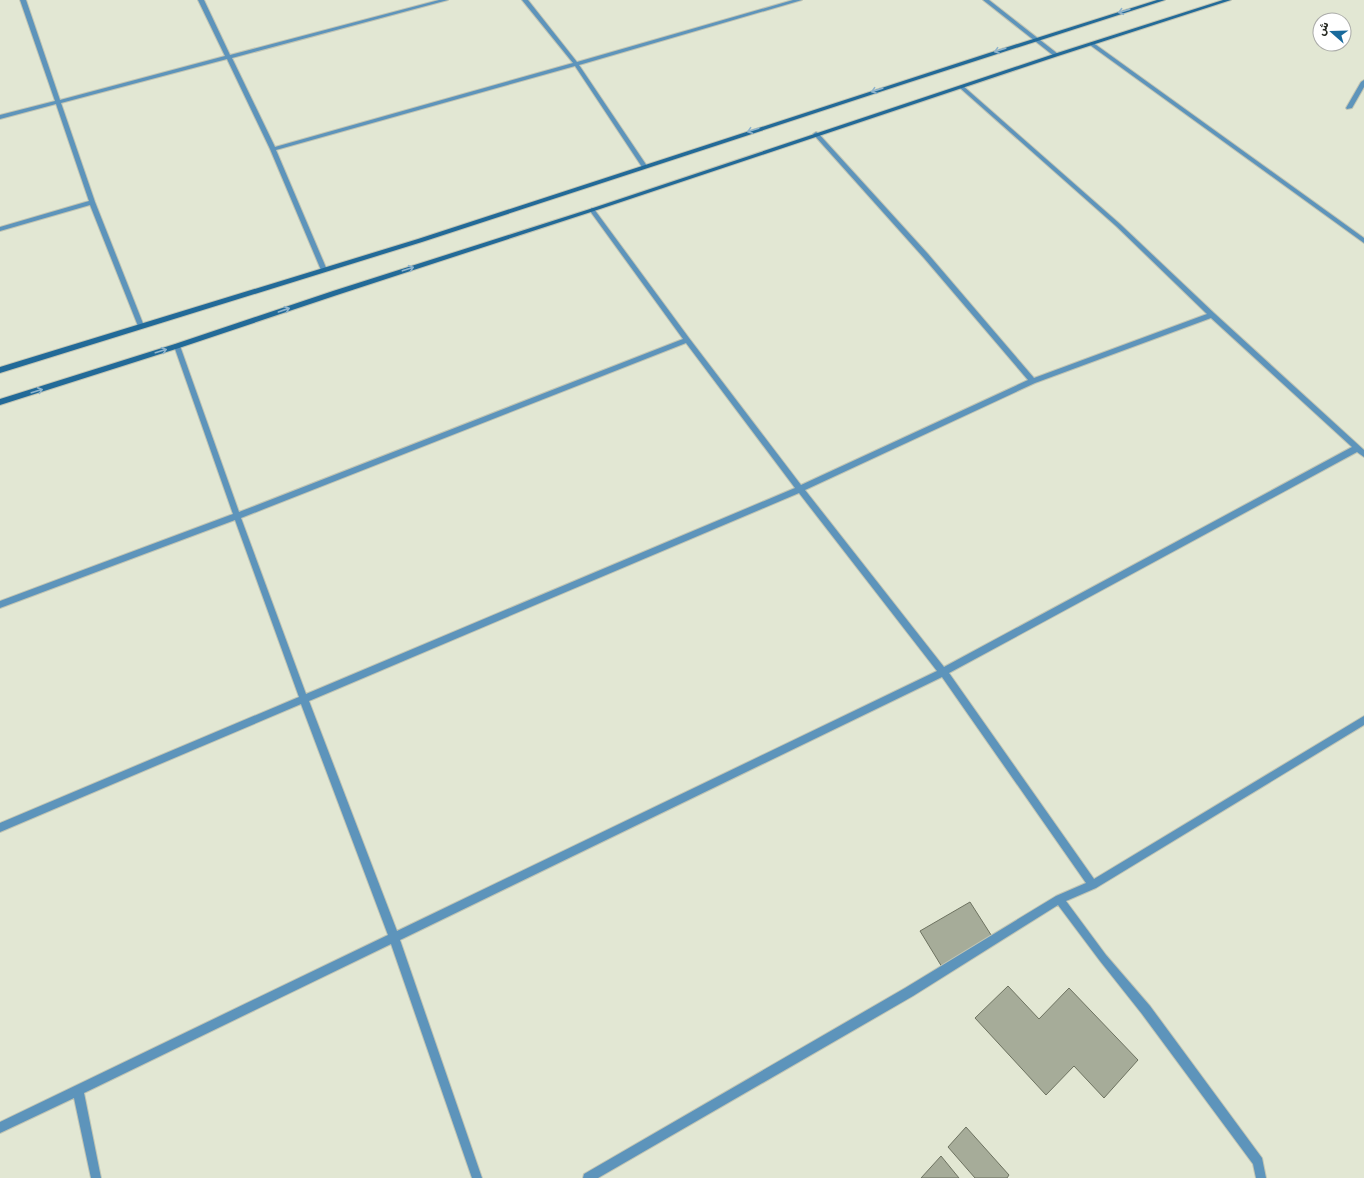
<svg xmlns="http://www.w3.org/2000/svg" width="1364" height="1178" font-family="Rubik,'Noto Naskh Arabic',sans-serif">
<style>
.building{fill:#a6ac99;stroke:#6d7260}
.lines{fill:none;stroke-linecap:round;stroke-linejoin:round}
.street-casing{stroke:#c1c5b4;stroke-width:2}
.secondary-casing{stroke:#c1c5b4;stroke-width:2}
.street{fill:#5d94bb;fill-rule:evenodd}
.secondary{fill:#226a98;fill-rule:evenodd}
.oneway{stroke:#90b4cc}
</style>
<rect width="100%" height="100%" fill="#e2e7d3"/>
<path class="building" d="M970 902 993 938 942 967 920 931Z
M1008 986 1039 1019 1069 988 1138 1060 1104 1098 1074 1066 1046 1095 975 1018Z
M966 1127 1009 1175 1007 1178H975L948 1147Z
M941 1156 959 1178H921Z"/>
<g class="lines">
<defs>
<path id="street" d="M20 0H26L60 100 225 56 198 0H204L230 55 439 0H448L232 58 275 147 573 63 522 0H528L577 62 793 0H802L579 65 647 166 646 167H642L575 66 276 150 327 270 324 272 321 270 270 149 227 59 61 103 95 202 144 326 141 328 138 326 90 205 0 231V227L89 201 56 104 0 119V115L55 101Z
M983 0H989L1058 54V56H1054Z
M1092 42 1364 238V243L1090 45 1089 44Z
M1364 80V87L1352 108 1347 109 1346 108 1361 82Z
M962 85 1120 224 1214 313 1364 450V457L1357 452 949 673 1094 879 1364 716V725L1096 888 1066 901 1106 955 1150 1006 1262 1158 1266 1178H1256L1253 1164 1142 1014 1100 961 1058 905 913 996 598 1178H583L584 1174 905 988 1056 896 1086 883 942 677 400 940 482 1178H472L391 944 84 1093 101 1178H91L74 1098 0 1133V1122L388 935 301 704 0 832V823L299 697 235 520 0 608V601L233 514 174 346 175 344H177L180 346 239 512 683 339 590 211 589 210 592 208 594 209 689 338 801 485 1028 380 924 258 814 135 813 134 816 132 818 133 928 254 1034 378 1207 314 1116 226 960 88 959 87ZM1211 318 1352 447 944 667 805 490 1035 383ZM686 343 795 488 306 694 241 518ZM799 493 937 671 397 931 309 701Z"/>
<path id="secondary" d="M1157 0H1165L907 83 422 242 0 373V367L418 239 989 53Z
M1223 0H1231L1058 56 594 211 337 295 179 348 0 405V399L175 344 333 291 590 209 1054 54Z"/>
</defs>
<use href="#street" class="street-casing"/>
<use href="#secondary" class="secondary-casing"/>
<use href="#street" class="street"/>
<use href="#secondary" class="secondary"/>
</g>
<defs><path id="oneway-shaft" d="M-6 0H5M1.5-3L5.5 0L1.5 3" fill="none" stroke-width="1.6" stroke-linecap="round" stroke-linejoin="round"/></defs>
<g class="oneway">
<use href="#oneway-shaft" transform="translate(1124 11) rotate(163)"/>
<use href="#oneway-shaft" transform="translate(1000 50) rotate(162)"/>
<use href="#oneway-shaft" transform="translate(877 90) rotate(162)"/>
<use href="#oneway-shaft" transform="translate(753 130) rotate(162)"/>
<use href="#oneway-shaft" transform="translate(408 269) rotate(-18)"/>
<use href="#oneway-shaft" transform="translate(284 310) rotate(-19)"/>
<use href="#oneway-shaft" transform="translate(161 351) rotate(-17)"/>
<use href="#oneway-shaft" transform="translate(37 391) rotate(-17)"/>
</g>
<g transform="translate(1332 32) rotate(290)"><circle r="19" fill="#ffffff" stroke="#aaaba8"/>
<path d="M0-3L7 15L0 10L-7 15Z" fill="#186a9c"/>
<text y="-6" font-size="11" font-weight="bold" text-anchor="middle" fill="#2a2c25">ش</text>
</g>
</svg>
